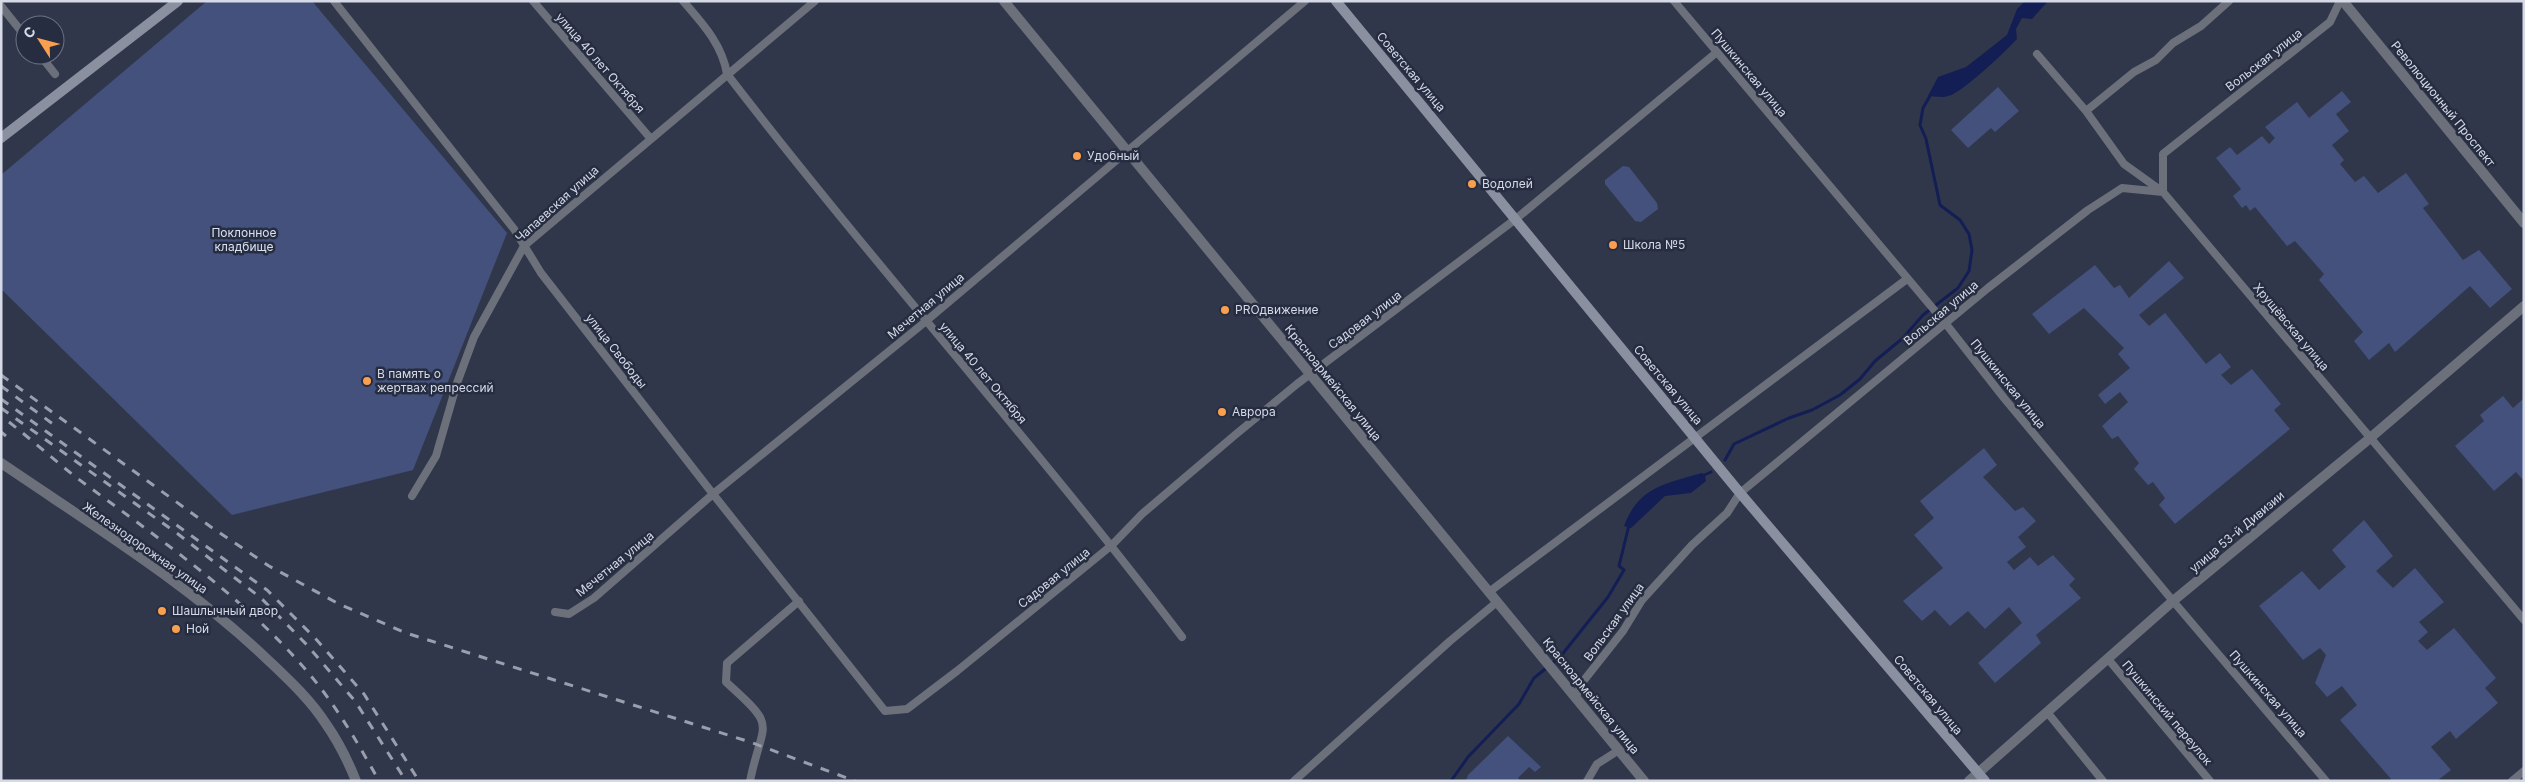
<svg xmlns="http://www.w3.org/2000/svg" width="2525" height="782" font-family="Inter,sans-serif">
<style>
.green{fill:#43517c}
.water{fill:#131e54}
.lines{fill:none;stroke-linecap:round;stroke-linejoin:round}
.stream{stroke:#131e54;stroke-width:3}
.minor{stroke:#6c707b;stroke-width:8}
.tertiary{stroke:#6c707b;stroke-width:10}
.secondary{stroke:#8a90a0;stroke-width:10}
.rail{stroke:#9a9fae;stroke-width:3;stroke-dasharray:9 9;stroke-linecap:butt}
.poi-dot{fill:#fa9f4e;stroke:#262d41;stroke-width:2}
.labels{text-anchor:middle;stroke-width:5;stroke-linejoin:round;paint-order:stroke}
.street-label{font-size:12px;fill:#d6dae7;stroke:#262d41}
.poi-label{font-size:12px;fill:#d6dae7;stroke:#262d41;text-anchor:start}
.park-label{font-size:12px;fill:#dae1f3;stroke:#262d41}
</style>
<rect width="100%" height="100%" fill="#30374b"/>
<path class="green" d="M207 1H312L507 233 413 470 232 515 1 289V175Z
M1998 87 2019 111 1995 132 1991 128 1968 148 1951 130Z
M2342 91 2351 102 2336 114 2349 131 2332 145 2344 160 2340 164 2355 182 2364 176 2378 193 2406 173 2429 204 2423 208 2463 260 2479 250 2512 289 2490 308 2470 286 2395 352 2389 343 2369 360 2354 341 2363 332 2319 280 2324 274 2295 241 2287 246 2255 207 2250 211 2246 205 2242 208 2233 196 2241 189 2216 158 2230 147 2237 155 2262 136 2269 144 2275 138 2265 127 2297 102 2309 118Z
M1623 166 1629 167 1657 203 1658 209 1641 222 1635 221 1605 184V180Z
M2169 261 2184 278 2139 315 2149 326 2165 313 2206 364 2220 353 2231 367 2221 375 2231 385 2252 369 2281 404 2274 410 2290 429 2175 524 2159 505 2165 498 2153 482 2148 485 2134 469 2139 463 2118 436 2112 439 2102 426 2128 402 2120 392 2105 404 2098 395 2130 368 2118 354 2124 348 2084 308 2049 334 2032 314 2095 265 2114 288 2120 285 2129 298Z
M2503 396 2513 408 2524 398V481L2516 472 2494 491 2455 446 2484 421 2480 415Z
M1984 448 1997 465 1983 477 2015 511 2023 507 2036 521 2018 537 2026 547 2007 562 2014 570 2030 557 2038 566 2053 555 2075 579 2069 585 2081 598 2036 635 2041 643 1995 683 1978 663 2022 623 2009 607 1985 629 1968 611 1950 626 1935 610 1922 621 1903 601 1943 568 1914 535 1934 518 1920 501Z
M2364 520 2393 556 2376 571 2393 588 2415 568 2444 602 2419 622 2428 632 2418 641 2427 650 2454 628 2496 678 2485 688 2498 703 2456 739 2450 731 2431 747 2451 770 2437 781H2390L2391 779 2340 720 2357 705 2342 686 2327 697 2315 683 2326 655 2320 648 2303 660 2259 606 2302 571 2319 590 2346 567 2332 550Z
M1508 736 1541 767 1535 772 1529 767 1518 778 1521 781H1466L1468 775Z"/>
<path class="water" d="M2025 1H2048L2032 19 2022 18 2016 29 2017 39C2006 51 1961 94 1948 96 1942 98 1934 96 1928 96L1938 77 1966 67 2007 35 2017 9Z
M1702 473 1705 475 1706 481 1691 493 1665 496 1631 528 1624 526C1638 487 1667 483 1702 473Z"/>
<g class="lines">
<path class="stream" d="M1725 460 1734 444 1789 418 1812 410 1840 395 1860 379 1875 361 1903 338 1923 315 1958 288 1969 271 1972 250 1969 234 1960 220 1940 205 1926 139 1920 125 1923 108 1931 94
M1702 476 1711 472
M1451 781 1468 757 1519 704 1534 678 1560 657 1608 597 1624 570 1619 566 1629 525"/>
<path class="minor" d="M334 1 514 229 541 273 713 494 885 711 907 709 957 671 1112 545 1142 514 1235 435 1297 384 1517 218 1717 52
M533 1 651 139
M683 1C702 23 722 44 727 74 874 265 1036 445 1182 637
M1674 1 1946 324 2004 398 2173 601 2326 781
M1 6 25 36
M2037 54 2086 111 2124 164 2163 192 2524 620
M40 55 55 74
M2086 111 2134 72 2156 60 2173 43 2201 26 2229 1
M412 496 436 456 457 383 474 337 524 246 815 1
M1489 592 1907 279
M555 612 569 614 594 598 713 494 925 322 1305 1
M2108 659 2210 781
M1576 697 1581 684 1623 631 1642 600 1692 545 1727 513 1740 493 1988 288 2088 210 2122 188 2163 192V154L2330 22 2340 1
M2047 712 2103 781
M750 781C763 718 779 730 726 682L727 663 799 601
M1294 781 1450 641 1497 602
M1587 781 1597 764 1619 750
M2512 781 2524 771"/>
<path class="tertiary" d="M1004 1 1644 781
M2343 1 2524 223
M1 463C92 525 187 583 267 659 288 679 310 699 326 724 338 741 348 761 356 781
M1969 781 2173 601 2369 439 2524 306"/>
<path class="secondary" d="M1336 1 1740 493 1985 781
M1 138 178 1"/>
<path class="rail" d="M1 375 211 527 269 566 339 604 406 633 750 742 855 781
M1 386 53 424
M1 399 267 590 315 638 364 694 419 781
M1 408 178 534 261 598 307 645 355 701 406 781
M9 422C32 440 54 460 77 478 159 539 245 597 311 676 337 707 359 745 379 781
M1 432 6 436"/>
</g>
<g class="poi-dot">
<circle cx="1077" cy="156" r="5"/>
<circle cx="1472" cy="184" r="5"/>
<circle cx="1613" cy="245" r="5"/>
<circle cx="1225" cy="310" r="5"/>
<circle cx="367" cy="381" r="5"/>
<circle cx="1222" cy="412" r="5"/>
<circle cx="162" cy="611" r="5"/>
<circle cx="176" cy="629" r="5"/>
</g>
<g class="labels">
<g class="street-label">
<text transform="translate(2264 60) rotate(-38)" y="4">Вольская улица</text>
<text transform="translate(600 63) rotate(49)" y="4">улица 40 лет Октября</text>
<text transform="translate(1411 72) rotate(50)" y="4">Советская улица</text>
<text transform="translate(1749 73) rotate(50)" y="4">Пушкинская улица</text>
<text transform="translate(2443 104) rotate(51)" y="4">Революционный Проспект</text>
<text transform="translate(557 204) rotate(-42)" y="4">Чапаевская улица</text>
<text transform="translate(926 306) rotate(-40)" y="4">Мечетная улица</text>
<text transform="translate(1941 313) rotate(-40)" y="4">Вольская улица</text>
<text transform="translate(1365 320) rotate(-37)" y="4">Садовая улица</text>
<text transform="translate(2291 327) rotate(50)" y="4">Хрущёвская улица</text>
<text transform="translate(616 351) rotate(52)" y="4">улица Свободы</text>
<text transform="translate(983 373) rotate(50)" y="4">улица 40 лет Октября</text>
<text transform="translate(1333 383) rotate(51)" y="4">Красноармейская улица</text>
<text transform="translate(2008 384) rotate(51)" y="4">Пушкинская улица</text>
<text transform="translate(1668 385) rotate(50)" y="4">Советская улица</text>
<text transform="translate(2237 532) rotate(-40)" y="4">улица 53-й Дивизии</text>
<text transform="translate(145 548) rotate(35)" y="4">Железнодорожная улица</text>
<text transform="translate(615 564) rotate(-39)" y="4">Мечетная улица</text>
<text transform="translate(1054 578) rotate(-39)" y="4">Садовая улица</text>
<text transform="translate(1614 622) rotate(-54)" y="4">Вольская улица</text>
<text transform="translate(2268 694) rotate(49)" y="4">Пушкинская улица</text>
<text transform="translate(1928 695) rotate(50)" y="4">Советская улица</text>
<text transform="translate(1591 696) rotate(51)" y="4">Красноармейская улица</text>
<text transform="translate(2167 713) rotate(50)" y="4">Пушкинский переулок</text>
</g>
<g class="poi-label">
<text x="1087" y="160">Удобный</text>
<text x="1482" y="188">Водолей</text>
<text x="1623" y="249">Школа №5</text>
<text x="1235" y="314">PROдвижение</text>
<text x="377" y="378">В память о<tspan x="377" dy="14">жертвах репрессий</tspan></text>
<text x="1232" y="416">Аврора</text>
<text x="172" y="615">Шашлычный двор</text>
<text x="186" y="633">Ной</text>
</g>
<g class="park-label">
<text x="244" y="237">Поклонное<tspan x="244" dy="14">кладбище</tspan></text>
</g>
</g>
<rect width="2525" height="782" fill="none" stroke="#d6dae7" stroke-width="5"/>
<g transform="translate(40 40) rotate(306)"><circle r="24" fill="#262d41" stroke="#6c7283"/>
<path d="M0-4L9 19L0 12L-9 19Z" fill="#fa9f4e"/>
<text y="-8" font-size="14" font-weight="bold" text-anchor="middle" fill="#d6dae7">С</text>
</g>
</svg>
